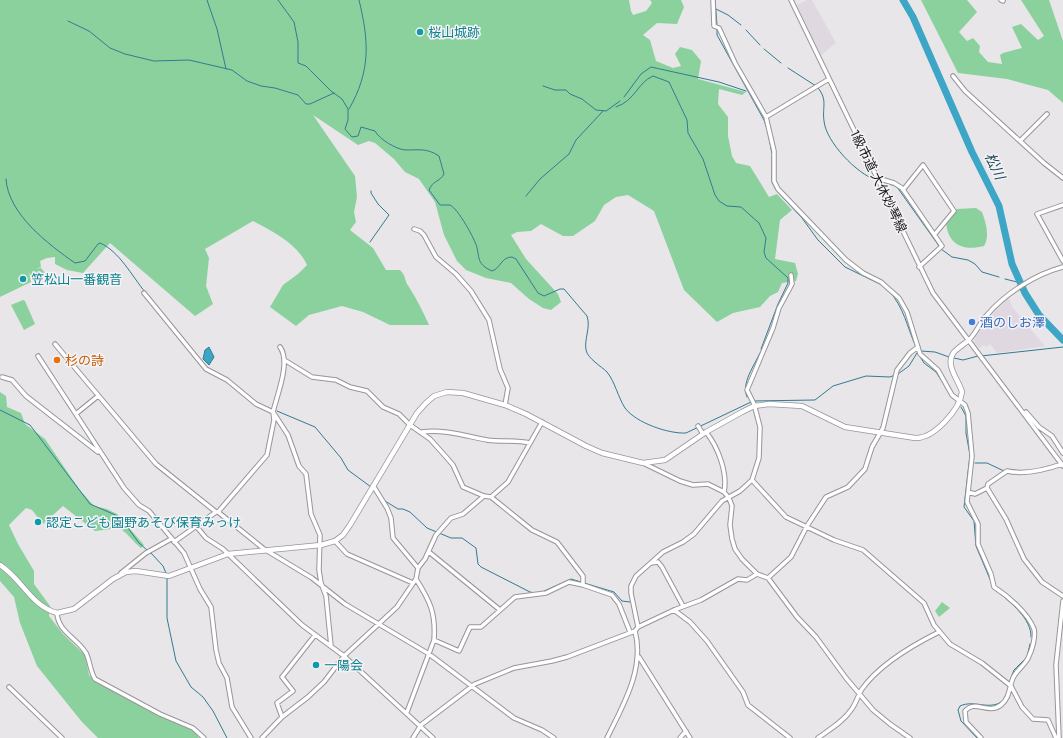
<svg xmlns="http://www.w3.org/2000/svg" width="1063" height="738" font-family="'Exo 2','Noto Sans JP',sans-serif">
<style>
.built{fill:#dfd8e1}
.green{fill:#8bd19e}
.water{fill:#3da6c6;stroke:#327b92}
.lines{fill:none;stroke-linecap:round;stroke-linejoin:round}
.stream{stroke:#327b92;stroke-width:1}
.river{stroke:#3da6c6;stroke-width:7}
.minor-casing{stroke:#979598;stroke-width:5.5}
.tertiary-casing{stroke:#979598;stroke-width:6}
.minor{stroke:#fff;stroke-width:3.5}
.tertiary{stroke:#fff;stroke-width:4.5}
.culture-dot{fill:#0f9aa8;stroke:#f5f3f6;stroke-width:1.5}
.shop-dot{fill:#3f7fe0;stroke:#f5f3f6;stroke-width:1.5}
.food-dot{fill:#e8710a;stroke:#f5f3f6;stroke-width:1.5}
.labels{text-anchor:middle;stroke-width:3;stroke-linejoin:round;paint-order:stroke}
.culture-label{font-size:13px;fill:#0d838f;stroke:#f5f3f6;text-anchor:start}
.street-label{font-size:13px;fill:#181819;stroke:#f5f3f6}
.shop-label{font-size:13px;fill:#366cbe;stroke:#f5f3f6;text-anchor:start}
.food-label{font-size:13px;fill:#c56008;stroke:#f5f3f6;text-anchor:start}
.water-label{font-size:14px;font-style:italic;fill:#204c5b;stroke:#f5f3f6}
</style>
<rect width="100%" height="100%" fill="#e8e6e9"/>
<path class="built" d="M807 0H812L836 43 821 55 797 5Z
M1009 298 1012 307 1045 346 997 353 990 344 986 347 984 345 979 348 974 343 975 338 985 321Z"/>
<path class="green" d="M0 0H629L631 11 633 15 646 11 652 3 650 0H681L684 7 677 24 657 23 643 35 650 40 656 61 673 68 681 66 675 54 680 47 692 50 701 61 698 79 746 92 742 95 719 89 718 104 728 117V136L732 156 736 163 750 166 769 197 777 194 792 210 780 220 775 259 795 263 798 274 796 281 782 283 778 292 770 296 760 307 733 313 717 322 684 290 654 211 628 195 616 197 604 205 595 221 573 236H563L541 224 531 231 517 232 511 235 526 259 558 294 561 302 551 310 543 308 529 299 511 283 486 278 466 270 457 261 444 235 435 202 419 179 405 172 394 159 375 143 369 141 358 145 313 115 355 176 357 197 354 212 356 222 350 230 373 248 386 270H400C407 277 404 281 409 287 417 299 423 312 429 325H390L363 312 342 306 309 315 296 326 270 307 283 285 298 274 307 265C297 243 273 232 253 221L205 249 209 258 206 286 213 304 195 316 110 243 83 273 67 270 55 264V257L47 258 40 261 41 267 36 269 41 268 45 273 36 281 31 276 29 272 31 282 0 297Z
M921 0H967L977 12 959 32 967 41 973 38 980 46 979 52 988 62 1002 64 1000 55 1003 53 1022 48 1012 27 1021 24 1038 40 1044 36 1021 0H1049L1063 41V103L1048 90 1007 79 958 73Z
M976 208 982 212C986 223 990 236 984 246 964 251 948 246 946 222L957 209Z
M23 300 25 301 35 324 24 330 11 305Z
M0 392 6 396 7 407 21 413 25 424 45 439 79 489 94 506 107 509 117 514 144 545 141 548C133 542 128 533 119 528L95 531 63 506 43 524 32 510 26 508 9 525 18 544 34 571V584L50 606 49 616 63 634 85 655 89 675 98 683 157 715 194 731 199 738H98L82 722 37 666 20 623 14 597 0 581Z
M942 602 950 608 939 617 935 611Z"/>
<path class="water" d="M209 347 214 357 209 365 203 359 205 350Z"/>
<g class="lines">
<path class="stream" d="M207 0 217 29 226 69
M278 0 294 22 298 42V63L306 66 331 91 342 99 348 109V120L345 129 352 137 358 136 361 127 375 131C379 139 397 150 406 150 419 150 427 148 439 156L444 174C440 182 433 180 429 190L440 205H450C458 209 471 233 475 242 481 255 474 263 492 271 501 268 501 257 512 257L516 259 538 293 544 296 560 289H564L587 316C591 327 584 339 586 350 588 359 601 366 607 372 615 382 618 397 625 408 636 423 669 434 686 433L751 402
M715 0 717 25
M716 9 728 15 741 25
M68 21 89 31 110 48 125 54 154 61 189 60 232 70 247 81 261 86 275 88 298 95 306 104H310L334 93
M717 29V35L764 120 767 129
M746 30 760 45
M764 49 781 63
M788 68 816 86
M543 86 555 90H566L570 94 582 99 596 110 606 111 620 101
M818 88C828 100 822 107 824 121 826 142 857 174 876 180
M624 97 641 74 651 67 719 82 746 91
M616 107C636 100 637 83 653 76L669 82 687 120 688 133 703 159 715 195 719 201 727 206 741 207 759 223 766 238 764 252 766 258 788 278V283L778 304 761 349
M349 109C371 71 369 41 359 0
M769 138 772 154
M772 157V182L776 190 802 218 818 240 845 267 884 286
M6 179C8 214 48 244 75 263L85 261 98 244 100 243C119 251 132 276 145 292
M890 184 897 187 939 246
M526 196 540 179 569 154 576 140 603 111
M370 242 389 215 378 204 371 193V191
M941 249 952 257 968 260 975 264 982 272 999 277
M1005 279 1021 283
M889 291C904 307 907 327 916 347
M921 351 935 352 949 357
M919 355 924 363 936 372 947 389
M981 356 1063 347
M954 358 963 360 978 356
M898 374 909 366 917 353
M747 397C741 383 754 366 760 353
M753 401 815 400 833 386 866 376 890 377 895 375
M264 406 271 409
M961 407 966 416V433L970 455 964 507 974 521 976 546 992 584
M0 410 30 425 90 504 120 517 139 543 147 550
M277 411 315 427 341 458 348 470 371 487
M975 463H987L1004 471
M375 492 378 496
M385 501 398 509H403L410 512 427 528 451 538H462L476 548 478 564 481 567 530 592 535 593
M150 552 163 566 166 573
M167 578V618L176 661 191 687 203 697 213 711 227 738
M584 583 614 592 622 601 630 602
M997 591C1010 602 1032 619 1031 637
M542 592 571 579 581 582
M1009 683 1014 670 1027 657 1030 644
M1007 694 1008 689
M977 738 961 721 958 710 960 706C975 699 990 712 1004 700"/>
<path class="river" d="M903 0 913 17 972 152 999 206 1012 264 1025 293 1039 315 1063 340"/>
<defs>
<path id="minor" d="M713 0 714 26 719 28 735 63 766 117 774 151V181L778 189 846 260 863 273 881 282 899 298 907 312 920 354 938 370 952 395 965 405 968 413 972 456 967 502 978 524V544L991 574 994 587C1008 596 1028 613 1034 629 1036 636 1032 650 1029 656 1026 665 1017 669 1013 678 1009 687 1010 698 1001 705 988 715 975 699 965 711L966 722 981 738
M791 0 933 293 1063 466
M1001 0 1003 1
M953 76 965 91 1044 163 1063 178
M766 117 829 79
M1020 141 1047 114
M877 178 894 183 902 188 942 246 919 267
M903 190 923 165 954 211 935 234
M1063 205 1037 214 1063 261
M414 229 420 231 424 235 436 257 456 274 471 291 489 320 500 369 508 388 505 405
M144 293 206 369 227 380 256 404 273 412 288 435 299 466 306 474 311 514 320 535 319 570 321 583 326 596 331 646
M969 340C977 332 980 322 987 315 1006 293 1036 274 1063 267
M55 344 156 464 216 512H218L264 549 312 578 345 604 429 654 514 718 542 730 554 738
M38 356 124 488 139 505 149 511 184 553 200 589 211 607 216 650 219 663 227 678 232 707 251 738
M286 361 312 377 336 380 350 387 367 391 383 407 399 414 410 425 430 439 447 458 453 465 463 487 484 496 491 497 532 530 557 542 583 576V585
M2 377 12 380 26 396 98 452
M1026 412 1039 427 1052 436 1063 453
M77 413 98 396
M698 426 703 434
M422 432C443 429 466 436 487 440 501 442 516 440 530 443
M706 432C718 447 728 473 724 492
M643 463 680 481 693 485 708 484 724 492 729 498 732 506 730 525 732 539 735 549 742 559 757 574 768 578 797 617 816 637 846 678 873 710 890 724 910 738
M1062 464C1045 470 1025 475 1007 471L988 484 987 488 1006 519 1024 559 1042 582 1063 596
M752 480 786 517 834 540 863 550 924 603 934 625 950 644 982 663 1011 686 1022 707 1033 719 1048 720 1056 738
M374 487 387 508 391 518 393 538 418 568
M968 492 975 494 987 488
M491 497 508 482 542 422
M218 512 267 455 274 420 273 412C277 395 291 362 280 347
M196 526 206 538 223 549 302 625 344 656 433 738
M335 541 347 554 413 583
M174 542 216 512
M429 552 500 610
M651 563 658 562 662 567 683 606
M121 573 146 553 171 539
M768 578 791 557 807 526 826 497 848 487 865 469 872 447 883 428 897 370 910 353 918 347
M674 610 690 622 707 641 743 692 748 705 790 738
M57 613C58 632 77 638 86 653 90 661 90 671 95 679L160 714 193 728 204 738
M638 627 631 593V586L636 576 663 552 683 542 694 534 722 501 740 491 752 480 759 458 760 427 754 404 747 390 773 328 779 308 792 284 791 275
M434 640 459 651 470 627H481L515 597 546 593 569 582 583 585 612 595 619 604 630 632
M639 657 690 738
M9 687 62 738
M407 712 434 640C436 613 430 601 416 579
M282 717 277 703 293 691 282 677 315 635
M262 738 282 717 308 697 324 682 344 656 397 607 416 579 418 568 425 559 436 535 451 518 463 514 484 496
M413 738 421 725 475 684 514 668 552 661 567 657 635 631 638 627 674 610 701 600 738 579 747 580 757 574
M607 738C623 705 645 669 635 631
M680 738 686 731
M818 738C830 729 843 722 851 710 856 704 858 695 862 689 879 665 913 645 939 632
M1059 738 1056 665 1063 601"/>
<path id="tertiary" d="M0 565C22 579 31 606 57 613L74 609 113 579 126 572 136 571 169 576 228 554 321 545 335 541 343 535 350 525 417 413 426 403 434 396 447 392 463 393 505 405 526 414 586 446 602 453 643 463 665 460 706 432 742 412 754 406 769 404 802 406 845 427 915 438C934 439 960 409 962 392 959 380 944 365 954 352 958 348 964 344 969 340"/>
</defs>
<use href="#minor" class="minor-casing"/>
<use href="#tertiary" class="tertiary-casing"/>
<use href="#minor" class="minor"/>
<use href="#tertiary" class="tertiary"/>
</g>
<g class="culture-dot">
<circle cx="420" cy="32" r="4"/>
<circle cx="23" cy="279" r="4"/>
<circle cx="38" cy="522" r="4"/>
<circle cx="316" cy="665" r="4"/>
</g>
<circle class="shop-dot" cx="972" cy="322" r="4"/>
<circle class="food-dot" cx="57" cy="360" r="4"/>
<g class="labels">
<g class="culture-label">
<text x="428" y="37">桜山城跡</text>
<text x="31" y="284">笠松山一番観音</text>
<text x="46" y="527">認定こども園野あそび保育みっけ</text>
<text x="324" y="670">一陽会</text>
</g>
<g class="street-label">
<text transform="translate(879 181) rotate(64)" y="5">1級市道 大休妙琴線</text>
</g>
<g class="shop-label">
<text x="980" y="327">酒のしお澤</text>
</g>
<g class="food-label">
<text x="65" y="365">杉の詩</text>
</g>
<g class="water-label">
<text transform="translate(995 166) rotate(65)" y="5">松川</text>
</g>
</g>
</svg>
